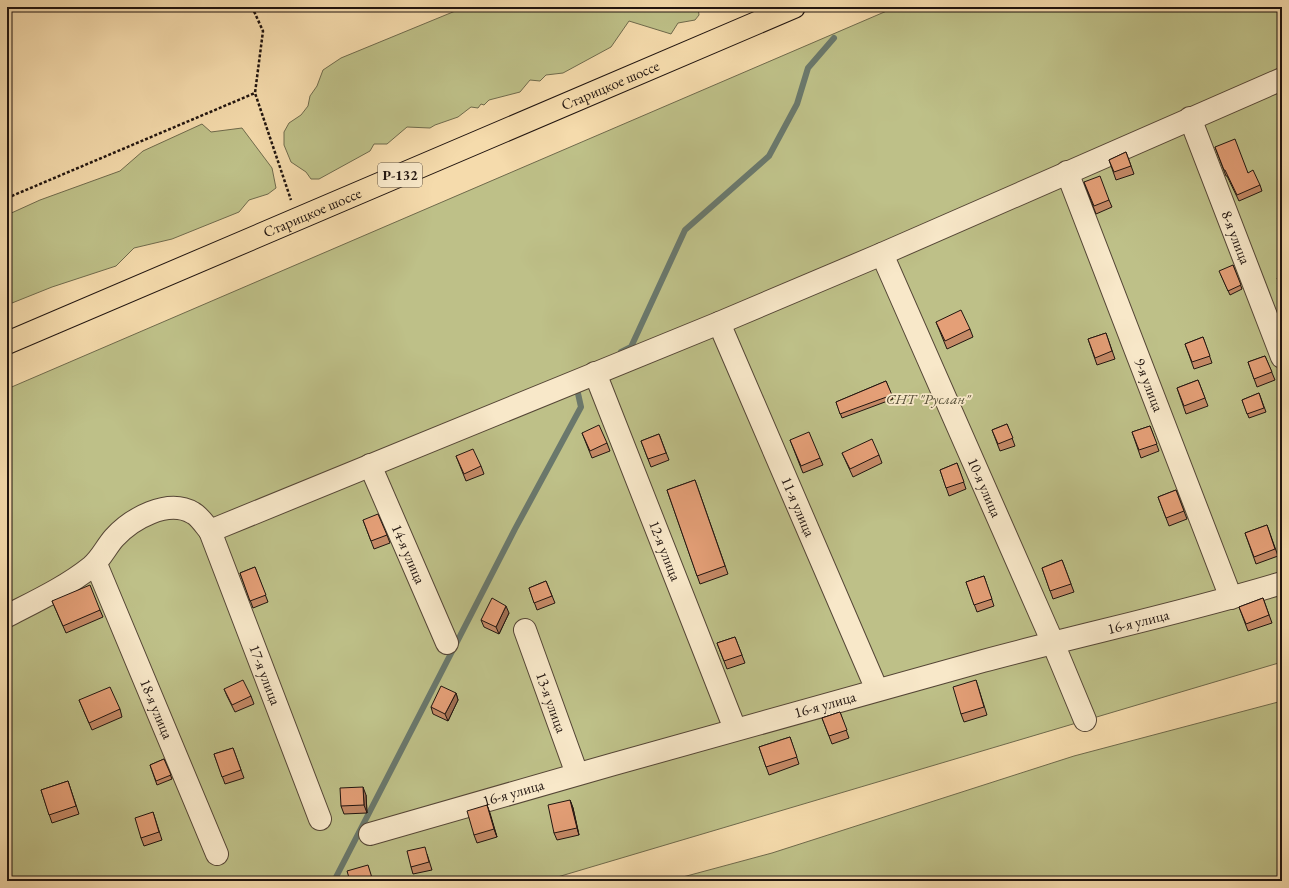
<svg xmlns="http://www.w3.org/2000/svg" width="1289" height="888" font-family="'EB Garamond',serif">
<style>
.green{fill:#bec088;stroke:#6f6a4c}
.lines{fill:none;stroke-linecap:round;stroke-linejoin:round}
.stream{stroke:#6a786c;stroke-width:6}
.minor-casing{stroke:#554636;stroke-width:24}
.major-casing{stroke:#20140f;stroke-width:24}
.path{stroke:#20140f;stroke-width:2.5;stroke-dasharray:3 2;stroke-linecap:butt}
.minor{stroke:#f8e8c9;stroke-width:22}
.major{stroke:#f5dbac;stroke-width:22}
.wall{fill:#c48966;stroke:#20140f}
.shaded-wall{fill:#a06f53;stroke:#20140f}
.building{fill:#e49f77;stroke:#20140f}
.labels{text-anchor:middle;stroke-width:3.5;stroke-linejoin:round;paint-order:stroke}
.shield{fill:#f8e8c9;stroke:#615447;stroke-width:1}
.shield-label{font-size:14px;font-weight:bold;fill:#20140f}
.street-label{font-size:15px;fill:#20140f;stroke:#f8e8c9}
.park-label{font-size:15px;font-style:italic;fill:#575039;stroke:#f8e8c9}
</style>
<rect width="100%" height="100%" fill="#f5dbac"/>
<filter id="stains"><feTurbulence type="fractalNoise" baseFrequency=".005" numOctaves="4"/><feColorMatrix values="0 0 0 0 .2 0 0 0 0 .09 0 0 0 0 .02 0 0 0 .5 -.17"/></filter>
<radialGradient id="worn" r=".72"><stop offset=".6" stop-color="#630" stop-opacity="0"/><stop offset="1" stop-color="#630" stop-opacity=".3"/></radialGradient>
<path class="green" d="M465 7H698L699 15 695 20 678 23 671 34 629 21 611 47 563 73 546 75 540 81 530 80 520 92 489 100 484 105 481 104 478 108 471 107 458 117 435 125 430 128 407 127 387 144H374L370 151 319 179H311L306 172 291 162 284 145V132L289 123 301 115 308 106 310 96 317 86 323 70 341 58Z
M896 7H1282V662L544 881H7V389Z
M202 124 211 132 242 128 272 168 276 188 268 194 249 200 239 212 172 239 134 248 116 266 52 287 7 305V215L40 200 120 171 143 151Z
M1282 701V881H668L772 853 1074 756Z"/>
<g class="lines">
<path class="stream" d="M621 352 631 347 685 230 769 156 797 104 808 68 834 38
M334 881 515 529 581 407 577 389"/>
<defs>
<g id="minor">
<path id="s1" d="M1190 118 1282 357"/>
<path id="s2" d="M1067 172 1231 598"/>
<path id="s3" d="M882 254 1053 643 1085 720"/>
<path id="s4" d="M719 323 877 690"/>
<path id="s5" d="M595 373 735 729"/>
<path id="s6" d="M370 465 447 643"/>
<path id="s7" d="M210 531 320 819"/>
<path id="s8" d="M96 564 217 854"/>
<path d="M7 616C36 601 66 587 91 567 101 559 106 547 114 538 131 519 168 498 193 513 199 516 205 525 210 531L719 323 882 254 1282 79"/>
<path id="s9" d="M525 630 577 774"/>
<path id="s10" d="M370 834C574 775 778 717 983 661 1083 634 1183 613 1282 583"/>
</g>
<g id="major">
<path id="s11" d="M7 343 794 7"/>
</g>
</defs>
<use href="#minor" class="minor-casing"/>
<use href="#major" class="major-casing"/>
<path class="path" d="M252 7 263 31 255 93 291 200
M7 198 255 93"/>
<use href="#minor" class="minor"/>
<use href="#major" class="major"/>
</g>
<path class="wall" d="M1215 147 1248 173 1260 185 1262 191 1239 201 1227 176H1226Z
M1126 152 1134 174 1116 180 1109 160Z
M1084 182 1109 200 1112 207 1096 214Z
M1233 265 1242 289 1230 295 1221 275Z
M936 322 970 329 973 337 947 349Z
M1106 333 1115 359 1097 365 1088 339Z
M1203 337 1212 363 1194 369 1185 344Z
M1265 356 1275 380 1257 387 1248 362Z
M1198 380 1208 406 1186 414 1177 388Z
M886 381 893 399 842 418 836 402Z
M1259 393 1266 412 1249 418 1242 400Z
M1007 424 1015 446 1000 451 992 430Z
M1150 426 1159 451 1141 458 1132 432Z
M582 433 607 443 610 451 592 458Z
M659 434 669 460 651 467 641 441Z
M790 440 820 458 823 465 803 473Z
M842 453 879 455 882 463 853 477Z
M456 456 481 466 484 474 466 481Z
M957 463 966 489 949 496 940 470Z
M695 480 728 574 700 584 667 490Z
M1176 490 1187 519 1169 526 1158 497Z
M363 520 387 535 390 543 374 549Z
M1267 525 1278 556 1256 564 1245 533Z
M1062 560 1074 592 1053 599 1042 568Z
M255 567 268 602 253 608 240 573Z
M984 576 994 606 977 612 966 582Z
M546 581 555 603 537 610 529 588Z
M1263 598 1272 623 1248 631 1239 607Z
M52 601 100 610 103 617 66 633Z
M509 613 499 634 484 627 481 620Z
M735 637 745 663 727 669 717 643Z
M976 680 987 715 964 722 961 714Z
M224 689 251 696 254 704 235 712 227 696Z
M456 693 458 700 448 721 433 714 431 707Z
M79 700 120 709 122 717 92 730Z
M840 712 849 738 832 744 822 718Z
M790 737 799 764 769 775 759 747Z
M233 748 244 778 225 784 214 754Z
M164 759 172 779 157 785 150 765Z
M68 781 79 814 52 823 41 790Z
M366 795 367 813 344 814 341 806Z
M570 800 573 808 579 835 557 840 554 833Z
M487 805 497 837 477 843 474 835Z
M153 812 162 840 144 846 141 838Z
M427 854 432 870 413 874 411 867Z"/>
<path class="shaded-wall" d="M506 606 509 613 499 634 496 627Z
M456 693 458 700 448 721 445 714Z
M363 787 366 795 367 813 364 805Z
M570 800 573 808 579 835 577 828Z
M487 805 490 813 497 837 494 829Z"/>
<path class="building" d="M1235 139 1248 173 1253 170 1260 185 1237 195 1225 170H1224L1215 147Z
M1126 152 1131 166 1114 172 1109 160Z
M1100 176 1109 200 1094 206 1084 182Z
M1233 265 1241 285 1228 291 1219 271Z
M1282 275V289L1277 278Z
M961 310 970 329 945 341 936 322Z
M1106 333 1112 351 1095 358 1088 339Z
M1203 337 1210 356 1192 362 1185 344Z
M1265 356 1272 372 1254 379 1248 362Z
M1198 380 1205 398 1184 406 1177 388Z
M886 381 892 395 840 414 836 402Z
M1259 393 1264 408 1247 414 1242 400Z
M1007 424 1013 438 998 444 992 430Z
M599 425 607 443 590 451 582 433Z
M1150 426 1157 444 1139 450 1132 432Z
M809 432 820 458 801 466 790 440Z
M659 434 666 453 648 459 641 441Z
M872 439 879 455 850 469 842 453Z
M473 449 481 466 464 474 456 456Z
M957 463 964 482 946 488 940 470Z
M695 480 725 566 697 576 667 490Z
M1176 490 1184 511 1166 518 1158 497Z
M378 514 387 535 371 541 363 520Z
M1267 525 1275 549 1254 557 1245 533Z
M1062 560 1071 584 1050 591 1042 568Z
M255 567 266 595 250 601 240 573Z
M984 576 992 599 974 605 966 582Z
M546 581 552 596 534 603 529 588Z
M90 585 100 610 63 626 52 601Z
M492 598 506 606 496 627 481 620Z
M1263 598 1269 615 1246 624 1239 607Z
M735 637 742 655 724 661 717 643Z
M243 680 251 696 232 705 224 689Z
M976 680 984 707 961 714 953 687Z
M441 686 456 693 445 714 431 707Z
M110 687 120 709 89 723 79 700Z
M840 712 847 730 829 736 822 718Z
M790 737 797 757 766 767 759 747Z
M233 748 241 770 222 777 214 754Z
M164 759 171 775 156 781 150 765Z
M68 781 76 806 49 815 41 790Z
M363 787 364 805 341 806 340 788Z
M570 800 577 828 554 833 548 805Z
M487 805 494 829 474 835 467 811Z
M153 812 159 832 141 838 135 818Z
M425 847 429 862 411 867 407 851Z
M368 865 373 881H350L347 871Z"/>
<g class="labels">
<rect class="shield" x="378" y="163" width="44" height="24" rx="3"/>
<g class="shield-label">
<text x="400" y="180">Р-132</text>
</g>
<g class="street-label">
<text dy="5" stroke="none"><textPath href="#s11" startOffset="656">Старицкое шоссе</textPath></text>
<text dy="5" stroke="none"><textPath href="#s11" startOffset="332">Старицкое шоссе</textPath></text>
<text dy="5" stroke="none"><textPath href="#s1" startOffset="128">8-я улица</textPath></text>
<text dy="5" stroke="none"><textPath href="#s2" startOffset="228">9-я улица</textPath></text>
<text dy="5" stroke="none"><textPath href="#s3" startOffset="255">10-я улица</textPath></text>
<text dy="5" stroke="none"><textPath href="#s4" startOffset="200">11-я улица</textPath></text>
<text dy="5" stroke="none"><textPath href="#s5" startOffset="191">12-я улица</textPath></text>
<text dy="5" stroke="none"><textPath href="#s6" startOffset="97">14-я улица</textPath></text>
<text dy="5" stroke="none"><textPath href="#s10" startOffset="797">16-я улица</textPath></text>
<text dy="5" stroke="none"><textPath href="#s7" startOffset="154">17-я улица</textPath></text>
<text dy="5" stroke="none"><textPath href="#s9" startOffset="77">13-я улица</textPath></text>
<text dy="5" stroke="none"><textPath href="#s10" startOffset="473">16-я улица</textPath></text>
<text dy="5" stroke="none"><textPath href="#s8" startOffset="157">18-я улица</textPath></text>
<text dy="5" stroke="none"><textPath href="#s10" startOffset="149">16-я улица</textPath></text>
</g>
<g class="park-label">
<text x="928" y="404">СНТ "Руслан"</text>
</g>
</g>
<rect width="1289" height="888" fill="none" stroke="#f5dbac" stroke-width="24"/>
<rect x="8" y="8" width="1273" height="872" fill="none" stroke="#20140f" stroke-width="2"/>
<rect x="12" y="12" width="1265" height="864" fill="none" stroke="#20140f"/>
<rect width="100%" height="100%" filter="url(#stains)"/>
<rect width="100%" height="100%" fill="url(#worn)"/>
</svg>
